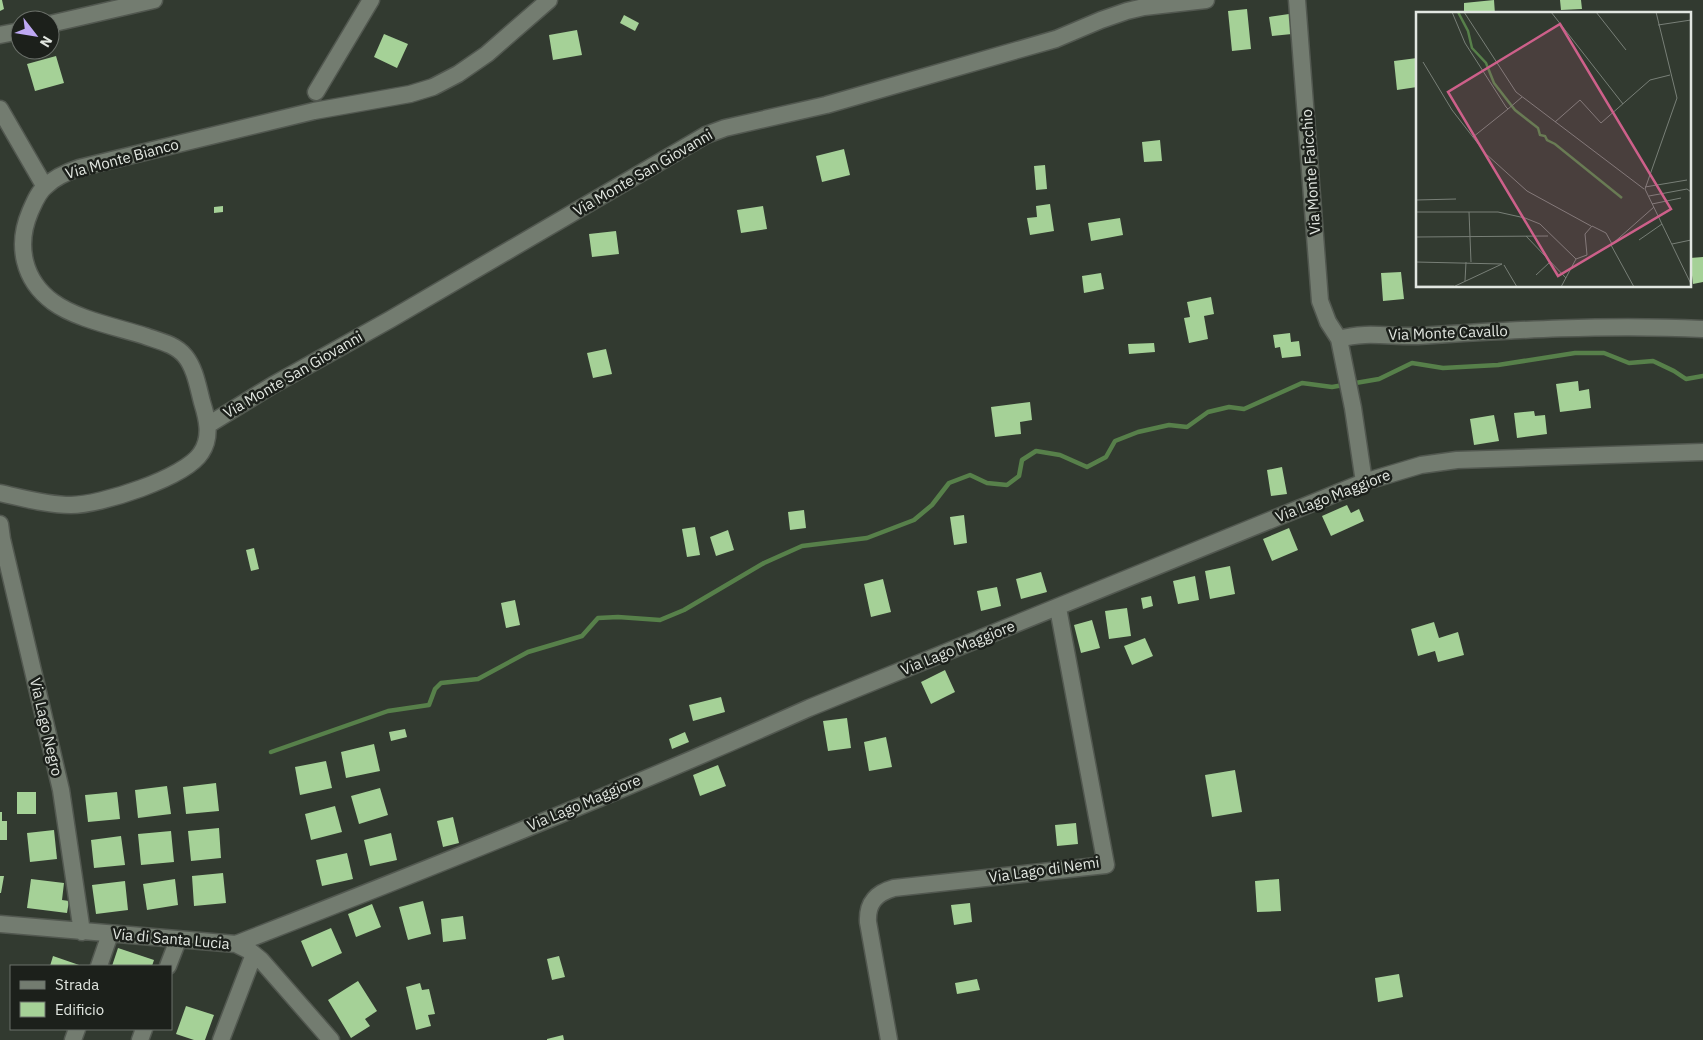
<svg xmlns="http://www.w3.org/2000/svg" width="1703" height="1040" font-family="'IBM Plex Sans',sans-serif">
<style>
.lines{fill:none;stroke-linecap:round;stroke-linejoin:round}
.stream{stroke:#57804a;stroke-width:4.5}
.building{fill:#a5d197}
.minor-casing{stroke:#525850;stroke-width:19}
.minor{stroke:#737c70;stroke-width:16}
.labels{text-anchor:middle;stroke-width:5;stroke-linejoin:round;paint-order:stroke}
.street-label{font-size:15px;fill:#e2e7e1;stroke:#1c201b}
.inset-river{fill:none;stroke:#57804a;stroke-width:2.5}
.inset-road{fill:none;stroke:#787f77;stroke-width:1}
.view{fill:#cd608a;fill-opacity:0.15;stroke:#cd608a;stroke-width:2.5}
.inset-edge{fill:none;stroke:#e2e7e1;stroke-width:2.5}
</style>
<rect width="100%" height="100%" fill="#323a30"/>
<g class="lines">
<path class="stream" d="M271 752 388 711 429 705 435 689 441 683 478 679 528 652 582 636 598 618 618 617 660 620 684 610 764 563 802 546 867 538 914 520 932 505 949 483 970 475 987 483 1007 485 1019 476 1022 460 1036 451 1060 455 1087 467 1106 457 1115 441 1138 432 1169 425 1187 427 1208 412 1229 407 1244 409 1302 383 1332 387 1379 379 1412 363 1443 368 1498 365 1575 353H1604L1629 363 1653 361 1674 371 1686 379 1703 376"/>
</g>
<path class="building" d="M0 0H2L4 9 0 11Z
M1494 0 1495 14H1464V3Z
M1560 0H1581L1582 9 1561 10Z
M1247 9 1251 49 1232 51 1228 11Z
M1289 14 1292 34 1272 36 1269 17Z
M624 15 639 23 635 31 620 23Z
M577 30 582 55 553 60 549 35Z
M384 34 408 44 397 68 374 57Z
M56 56 64 83 35 91 27 64Z
M1417 58V87L1397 90 1394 61Z
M1160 140 1162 161 1144 162 1142 142Z
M844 149 850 175 822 182 816 156Z
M1045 165 1047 189 1036 190 1034 166Z
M1050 204 1054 231 1030 235 1027 218 1037 217 1036 206Z
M223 206V212L214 213V207Z
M763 206 767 229 741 233 737 210Z
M1120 218 1123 235 1091 241 1088 223Z
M616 231 619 254 592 257 589 234Z
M1703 257V282L1693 284 1690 258Z
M1401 272 1404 299 1383 301 1381 273Z
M1101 273 1104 289 1084 293 1082 276Z
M1211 297 1214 314 1204 316 1208 339 1189 343 1184 318 1190 317 1187 302Z
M1290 333 1291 342 1299 341 1301 356 1282 358 1280 347 1275 348 1273 335Z
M1154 343 1155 352 1129 354 1128 344Z
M606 349 612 374 593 378 587 353Z
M1578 381 1579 391 1589 389 1591 408 1560 412 1556 384Z
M1030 402 1032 420 1020 422 1021 434 995 437 991 407Z
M1534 411 1535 416 1545 415 1547 434 1517 438 1514 413Z
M1494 415 1499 441 1474 445 1470 419Z
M1282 467 1287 494 1271 496 1267 470Z
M1347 505 1351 513 1359 509 1364 521 1331 536 1322 516Z
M804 510 806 528 790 530 788 512Z
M964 515 967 543 954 545 950 517Z
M695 527 700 555 687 557 682 529Z
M1289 528 1298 550 1272 561 1263 539Z
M728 530 734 550 716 556 710 537Z
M254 548 259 569 251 571 246 550Z
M1230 566 1235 594 1210 599 1205 571Z
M1041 572 1047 592 1021 599 1016 579Z
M1195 576 1199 600 1178 604 1173 581Z
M883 579 891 612 871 617 864 584Z
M997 587 1001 606 981 611 977 591Z
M1151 596 1153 606 1143 609 1141 598Z
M515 600 520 625 506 628 501 603Z
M1127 608 1131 636 1109 639 1105 611Z
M1092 620 1100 648 1081 653 1074 625Z
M1434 622 1439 638 1458 632 1464 655 1438 662 1435 651 1418 656 1411 629Z
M1145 638 1153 656 1132 665 1124 646Z
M945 670 955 692 931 704 921 682Z
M721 697 725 712 693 721 689 705Z
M847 718 851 748 828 751 823 721Z
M405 729 407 737 391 741 389 732Z
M685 732 689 742 672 749 669 739Z
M886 737 892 767 869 771 864 742Z
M374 744 380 771 346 778 341 752Z
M326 761 332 788 300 795 295 767Z
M718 765 726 786 700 796 693 775Z
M1235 770 1242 812 1212 817 1205 775Z
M216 783 219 811 186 814 183 787Z
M167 786 171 814 138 818 135 790Z
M380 788 388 815 359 824 351 796Z
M17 792H36V814H17Z
M117 792 120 819 88 822 85 795Z
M335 806 342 832 311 840 305 814Z
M0 812H2V821H7V840H0Z
M453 817 459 843 443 847 437 821Z
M1076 823 1078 844 1057 846 1055 825Z
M219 828 221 858 191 861 188 831Z
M54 830 57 859 30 862 27 833Z
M171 831 174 862 141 865 138 834Z
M391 833 397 860 370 866 364 840Z
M121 836 125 865 94 868 91 840Z
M347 853 353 879 322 886 316 860Z
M223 873 226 903 194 906 192 876Z
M0 876H4L1 893H0Z
M31 879 64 883 62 900 69 901 67 913 27 908Z
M175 879 178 905 147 910 143 884Z
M1279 879 1281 911 1257 912 1255 881Z
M125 881 128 910 96 914 92 885Z
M423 901 431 934 408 940 399 907Z
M970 903 972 922 954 925 951 905Z
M372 904 381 927 356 937 348 914Z
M463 916 466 939 443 942 441 919Z
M331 928 342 953 312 967 301 941Z
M118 948 154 960 152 966H112Z
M53 956 82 966H50Z
M559 956 565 977 552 980 547 959Z
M1399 974 1403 997 1378 1002 1375 978Z
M977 979 980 990 957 994 955 983Z
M358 981 377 1011 365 1019 370 1026 351 1038 328 1000Z
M420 983 422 990 429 989 435 1014 428 1015 431 1026 416 1030 406 987Z
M186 1006 214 1015 205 1040H194L176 1034Z
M563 1035 564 1040H547V1039Z"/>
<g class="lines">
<defs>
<path id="minor" d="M1297 0 1320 301 1328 322 1339 339
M50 24 154 0
M0 35 20 31
M316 92 371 0
M0 109 45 187
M208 425 273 385 391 319 706 135 725 128 826 105 1056 39 1101 20 1127 11 1144 7 1206 0
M1364 482 1353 408 1339 339C1365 331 1391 337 1418 336 1513 330 1608 324 1703 329
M0 493C23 498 47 505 71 505 100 505 185 478 201 453 212 437 207 418 202 402 198 387 195 368 185 356 175 344 159 341 145 336 117 327 76 319 53 302 23 280 16 245 30 212 34 203 38 192 46 186 55 177 67 172 79 168L314 111 410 94 433 87 458 74 487 54 549 0
M0 524 2 539 61 790 82 932
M0 924 236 944 250 951 261 960 331 1040
M236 944C428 869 621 792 809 708L1364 482 1421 465 1457 460 1703 452
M99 966 110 934
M168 966 178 940
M73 1040 77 1029
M140 1040 144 1029
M221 1040 254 954
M889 1040 868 922C867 903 876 893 894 888L1106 865 1058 608"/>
</defs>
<use href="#minor" class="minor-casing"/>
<use href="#minor" class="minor"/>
</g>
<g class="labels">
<g class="street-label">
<text transform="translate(122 159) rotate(-15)" y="5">Via Monte Bianco</text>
<text transform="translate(1311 172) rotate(-94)" y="5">Via Monte Faicchio</text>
<text transform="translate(643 173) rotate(-30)" y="5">Via Monte San Giovanni</text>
<text transform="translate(1448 333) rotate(-2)" y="5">Via Monte Cavallo</text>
<text transform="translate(293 375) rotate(-30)" y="5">Via Monte San Giovanni</text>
<text transform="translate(1333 496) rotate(-21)" y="5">Via Lago Maggiore</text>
<text transform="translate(958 648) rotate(-22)" y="5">Via Lago Maggiore</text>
<text transform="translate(46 727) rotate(77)" y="5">Via Lago Negro</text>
<text transform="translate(584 803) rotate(-23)" y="5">Via Lago Maggiore</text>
<text transform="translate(1044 870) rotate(-8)" y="5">Via Lago di Nemi</text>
<text transform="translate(171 939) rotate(5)" y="5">Via di Santa Lucia</text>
</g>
</g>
<g transform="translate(1416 12)">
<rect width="275" height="275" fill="#323a30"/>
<path class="inset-river" d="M42 0 52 19 56 36 70 51 78 71 99 98 122 116 124 123 129 124 131 128 139 132 206 186"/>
<path class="inset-road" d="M36 0 49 31 90 95 92 97 106 85M48 0 100 80 228 177M135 0 207 92M180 0 210 38M240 0 261 86 229 177 275 272M242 13 275 8M7 50 36 98 70 142 111 179 175 214M139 110 164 88 185 111 234 68 254 63M57 125 92 97M229 175 271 168M233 184 271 177 275 180M0 188 40 187M236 192 265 186M0 200H82L109 206 124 212 160 247 171 243 169 222 176 214 190 221 196 232M53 200 55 250M110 224 150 266M0 225 132 224M223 228 246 212M256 232 275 228M0 250 86 252M88 253 101 275M120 263 134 250M49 269 50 250M0 274H38M37 275 86 252M145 275 160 247M218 275 195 233 238 195"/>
<path class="view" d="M144 12 255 197 142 264 32 80Z"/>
<rect width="275" height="275" class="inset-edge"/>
</g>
<rect x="10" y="965" width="162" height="65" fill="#1c201b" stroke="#6b706a"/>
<rect x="20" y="981" width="25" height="8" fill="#737c70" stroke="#6b706a"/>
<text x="55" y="990" font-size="15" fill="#e2e7e1">Strada</text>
<rect x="20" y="1002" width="25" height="15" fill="#a5d197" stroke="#6b706a"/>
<text x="55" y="1015" font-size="15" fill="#e2e7e1">Edificio</text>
<g transform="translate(35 35) rotate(121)"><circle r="24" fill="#1c201b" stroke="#6b706a"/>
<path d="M0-4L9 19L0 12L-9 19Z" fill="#bfa9f4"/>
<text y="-8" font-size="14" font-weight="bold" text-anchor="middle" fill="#e2e7e1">N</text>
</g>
</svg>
